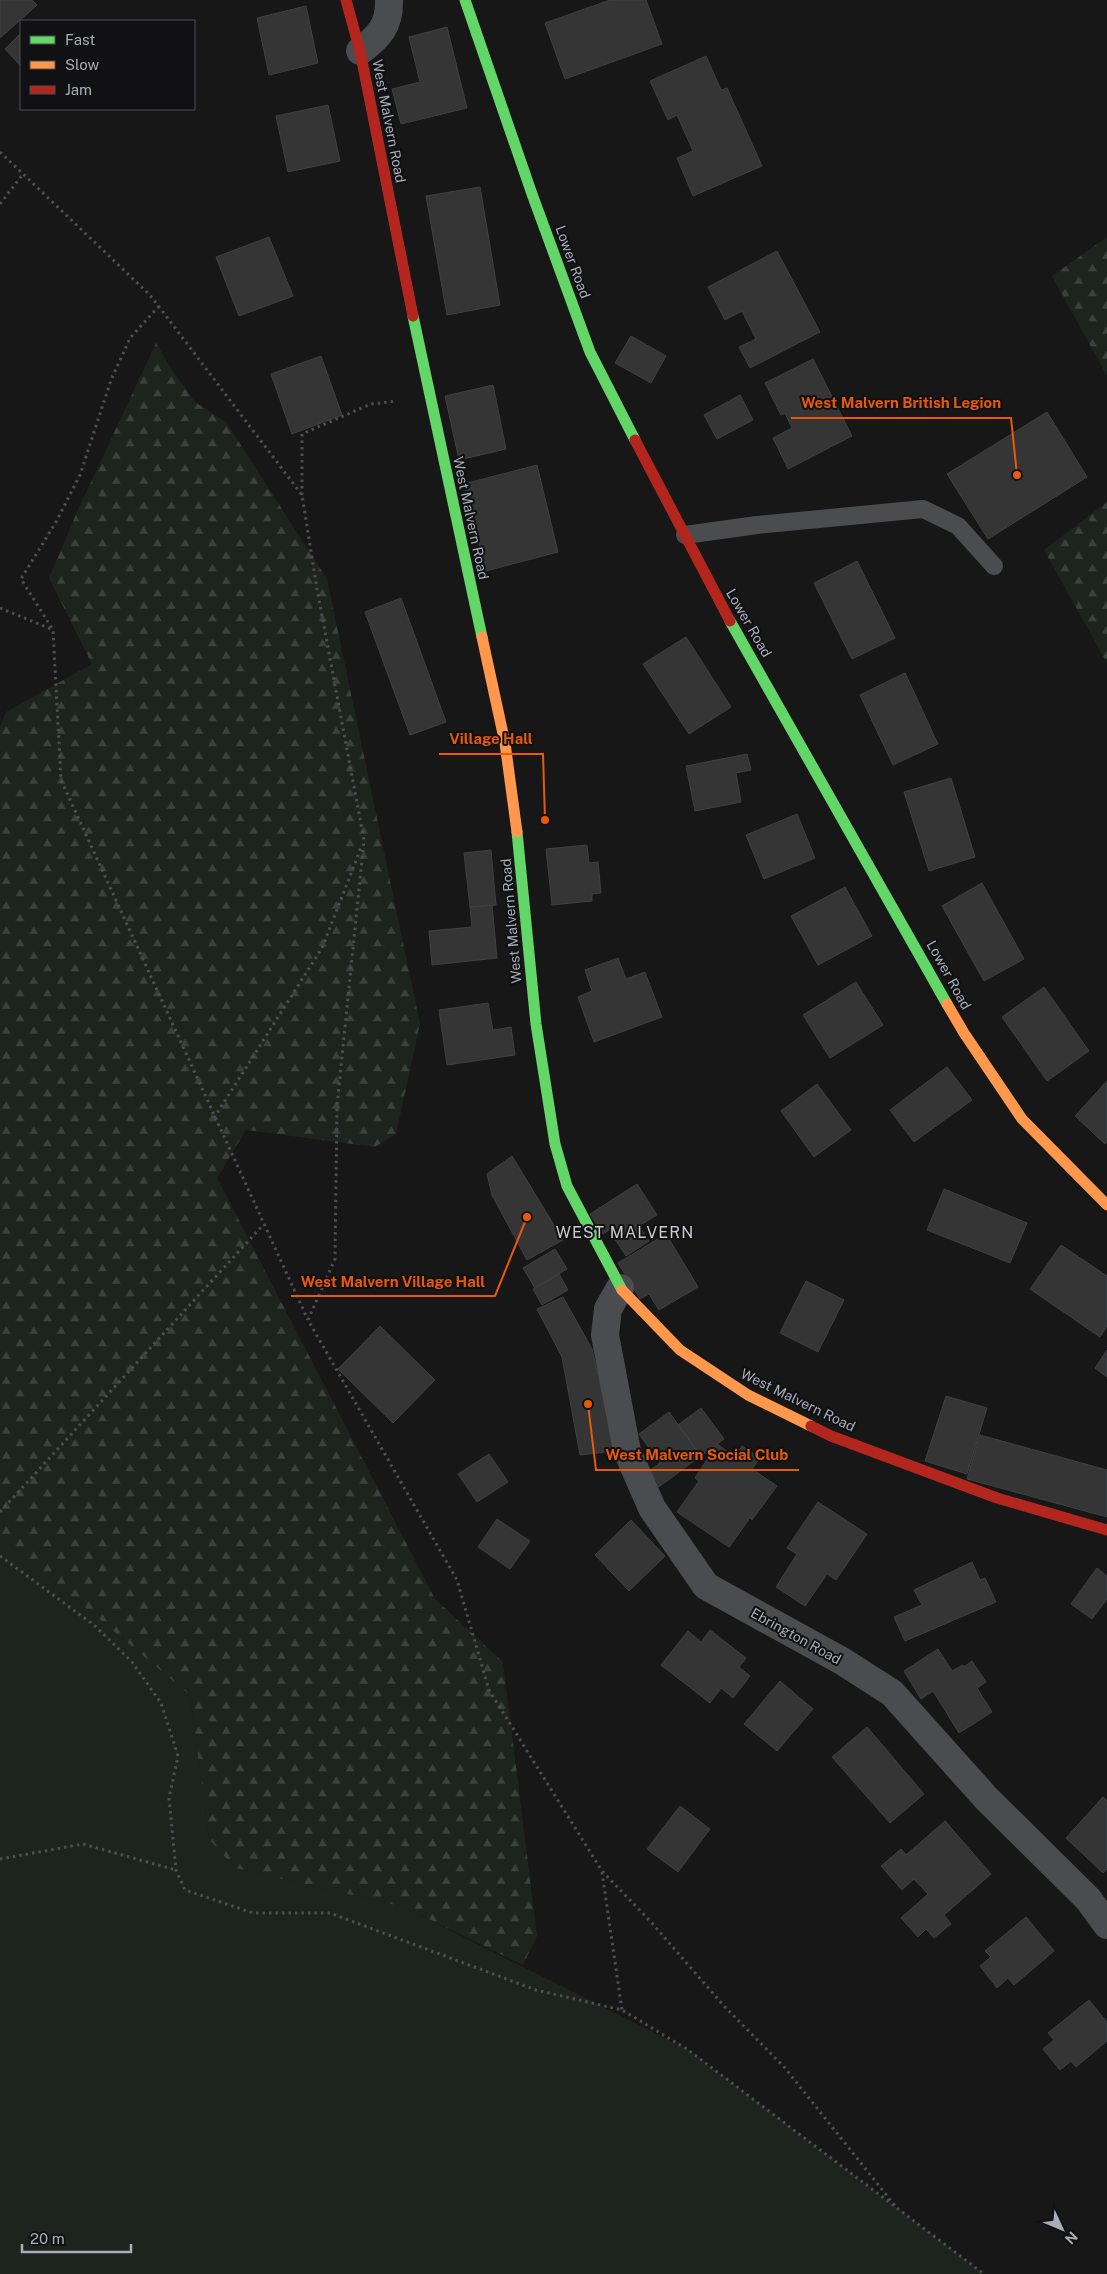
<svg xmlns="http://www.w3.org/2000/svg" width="1107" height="2274" font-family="'Public Sans',sans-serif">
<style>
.grass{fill:#1d241e}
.forest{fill:url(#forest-firs)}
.building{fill:#353536;stroke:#3f4043}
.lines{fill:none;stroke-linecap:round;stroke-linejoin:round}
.path{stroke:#4d4e52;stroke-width:3;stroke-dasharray:2.5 4;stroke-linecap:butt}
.lane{stroke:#4b4c50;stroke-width:18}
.street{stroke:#4b4c50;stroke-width:28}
.fast{stroke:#63d668;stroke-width:11}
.slow{stroke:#ff974d;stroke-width:11}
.jam{stroke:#b3261e;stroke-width:11}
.labels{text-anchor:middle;stroke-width:4;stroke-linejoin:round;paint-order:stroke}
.street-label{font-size:14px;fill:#a8adb8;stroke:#111113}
.quarter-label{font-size:16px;letter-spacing:1px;fill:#c9ccd4;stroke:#111113}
.leader{fill:none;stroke:#e8590c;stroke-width:2}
.callout-dot{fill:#e8590c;stroke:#111113;stroke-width:2}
.callout-label{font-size:15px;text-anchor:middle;font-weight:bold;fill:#e8590c;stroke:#111113;stroke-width:4;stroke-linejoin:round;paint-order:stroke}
</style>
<defs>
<pattern id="forest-firs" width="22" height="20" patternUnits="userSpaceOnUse" patternTransform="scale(1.25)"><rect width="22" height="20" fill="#1d241e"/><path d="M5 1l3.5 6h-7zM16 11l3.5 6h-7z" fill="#3b413d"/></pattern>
</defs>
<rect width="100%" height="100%" fill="#171717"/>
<path class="grass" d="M0 1536 190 1695 209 1839 235 1868 404 1907 687 2049 984 2274H0Z"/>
<path class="forest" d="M1107 237V376L1052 276Z
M156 343 172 370 195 402 226 422 327 579 420 1024 396 1134 375 1147 246 1130 217 1178 435 1599 503 1662 537 1936 523 1965 404 1907 235 1868 209 1839 190 1695 0 1536V726L6 712 92 664 49 578 77 512Z
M1107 502V663L1044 550Z"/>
<path class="building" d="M0 0H32L37 5 0 38Z
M610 0H646L662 44 565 79 545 23Z
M306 6 318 63 269 75 257 18Z
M447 27 467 108 401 124 392 89 420 82 409 37Z
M21 33V66L5 49Z
M706 56 721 90 727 88 762 166 693 196 677 158 693 151 677 115 668 120 650 81Z
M328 105 340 161 288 172 276 116Z
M480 187 500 305 447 315 426 196Z
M269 237 293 296 239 316 216 257Z
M777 251 820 332 750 368 739 347 756 339 742 311 725 320 708 287Z
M631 336 666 356 651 383 615 363Z
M321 356 342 415 292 434 271 374Z
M813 359 852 436 788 469 773 438 792 428 785 413 781 415 765 383Z
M493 385 506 449 459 460 445 396Z
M740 395 753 420 717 439 704 415Z
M1047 412 1087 477 988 539 947 474Z
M537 465 558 552 486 571 464 484Z
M857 561 895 638 852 659 814 583Z
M401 598 446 722 410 735 365 612Z
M686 637 731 707 689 734 643 664Z
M905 673 938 744 893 765 860 695Z
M747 754 751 770 736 773 741 802 695 811 686 766Z
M951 778 975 857 929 871 904 792Z
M797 814 815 858 764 879 746 835Z
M587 845 589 863 598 862 601 893 592 894V901L552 905 546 849Z
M491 850 496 905 470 907 464 853Z
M982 883 1024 959 984 981 942 906Z
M845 887 872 936 818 965 791 916Z
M492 905 497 958 432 965 429 931 472 927 470 907Z
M618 958 626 979 645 972 662 1017 594 1042 578 997 592 991 585 970Z
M856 982 883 1025 830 1058 803 1015Z
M1044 987 1089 1051 1047 1081 1002 1017Z
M488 1003 493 1030 511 1027 515 1055 447 1065 439 1010Z
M947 1067 972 1100 914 1142 890 1110Z
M1107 1081V1142L1105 1144 1075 1116Z
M817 1084 851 1130 814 1157 781 1111Z
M512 1156 563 1240 527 1260 492 1195 487 1174Z
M637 1184 657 1215 639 1226 649 1241 626 1256 609 1230 603 1234 590 1214Z
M944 1189 1027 1223 1010 1263 927 1230Z
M666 1234 698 1287 659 1310 649 1294 640 1299 618 1263Z
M1061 1245 1107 1276V1326L1100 1337 1030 1289Z
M555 1249 567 1269 535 1288 523 1268Z
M559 1274 568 1290 542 1305 533 1289Z
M806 1281 844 1300 818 1352 780 1333Z
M563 1297 592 1349 616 1451 580 1455 562 1357 537 1309Z
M380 1326 435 1380 393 1423 338 1369Z
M1107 1350V1377L1095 1368Z
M946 1396 987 1408 967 1474 925 1461Z
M701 1408 724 1439 701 1456 678 1425Z
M669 1412 701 1456 657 1488 646 1473 660 1463 639 1434Z
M980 1435 1107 1470V1517L967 1479Z
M717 1444 735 1457 742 1446 760 1458 752 1469 777 1486 752 1520 750 1518 729 1547 677 1512 699 1481 695 1478Z
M489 1454 508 1482 477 1502 458 1474Z
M818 1502 867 1534 836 1580 827 1574 805 1606 776 1587 797 1554 787 1548Z
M497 1519 530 1541 510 1569 478 1547Z
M631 1520 665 1556 629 1591 595 1555Z
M972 1562 980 1580 985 1578 996 1602 905 1641 894 1617 922 1605 914 1590Z
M1097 1568 1107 1576V1599L1092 1619 1071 1604Z
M710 1630 746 1658 739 1667 750 1676 733 1698 721 1688 710 1703 661 1665 688 1631 701 1642Z
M938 1649 952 1671 963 1665 964 1667 972 1661 986 1682 977 1688 992 1712 959 1733 933 1691 921 1699 904 1671Z
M780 1681 813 1709 777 1751 744 1724Z
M867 1727 924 1794 890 1823 832 1757Z
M1103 1797 1107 1801V1869L1103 1873 1066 1838Z
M680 1806 710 1829 678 1872 647 1849Z
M945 1821 991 1874 944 1915 951 1924 934 1938 926 1929 918 1937 901 1918 928 1894 914 1879 902 1890 881 1866 901 1849 906 1855Z
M1026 1917 1054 1951 1014 1985 1008 1978 997 1988 980 1966 991 1957 985 1951Z
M1089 2000 1107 2022V2041L1076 2067 1071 2061 1060 2070 1043 2049 1054 2040 1048 2033Z"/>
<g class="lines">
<path class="path" d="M0 152 150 295 302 495 317 589 364 840 337 1106 335 1259 308 1320 457 1580 489 1690 602 1871 651 1922 724 2006 785 2068 896 2207
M0 204 23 174
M159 306 130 338 111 380 80 475 56 522 21 579 53 630 61 780 308 1320
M302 495V434L371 404 396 401
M0 608 53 630
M214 1118 322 948 362 845
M0 1512 263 1225
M0 1556 94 1625 132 1662 161 1703 178 1756 169 1798 176 1870 185 1890 253 1913H330L536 1990 622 2010 687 2049 984 2274
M0 1859 83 1844 176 1870
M602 1872 622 2010"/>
<path class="lane" d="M685 535 757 525 923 509 958 526 994 566"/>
<path class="street" d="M360 51C379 37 390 25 389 0
M620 1288 608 1309 605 1335 627 1451 652 1508 706 1586 842 1661 892 1693 986 1798 1088 1899 1107 1925"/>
<path class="fast" d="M465 0 532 194 590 352 635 440
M413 316 482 637
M730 621 947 1004
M517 832 536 1024 555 1144 567 1186 622 1290"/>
<path class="slow" d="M482 637 505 743 517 832
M947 1004 964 1033 1022 1119 1107 1205
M622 1290 680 1350 748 1395 811 1426"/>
<path class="jam" d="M346 0 360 51 413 316
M635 440 730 621
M811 1426 831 1436 997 1498 1107 1530"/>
</g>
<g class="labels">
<g class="street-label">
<text transform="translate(389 121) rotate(79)" y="5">West Malvern Road</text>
<text transform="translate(573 262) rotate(70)" y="5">Lower Road</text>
<text transform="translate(471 518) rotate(78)" y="5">West Malvern Road</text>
<text transform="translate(749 623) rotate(60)" y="5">Lower Road</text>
<text transform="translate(511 921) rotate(-95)" y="5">West Malvern Road</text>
<text transform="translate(949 975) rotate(61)" y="5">Lower Road</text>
<text transform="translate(798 1400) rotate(26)" y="5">West Malvern Road</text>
<text transform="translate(796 1636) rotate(29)" y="5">Ebrington Road</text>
</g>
<g class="quarter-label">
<text x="625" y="1238">WEST MALVERN</text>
</g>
</g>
<path class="leader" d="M1017 475L1011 418H791M545 820L543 754H439M527 1217L495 1296H291M588 1404L596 1470H799"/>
<g class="callout-dot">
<circle cx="1017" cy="475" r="5"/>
<circle cx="545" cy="820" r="5"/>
<circle cx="527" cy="1217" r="5"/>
<circle cx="588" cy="1404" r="5"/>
</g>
<g class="callout-label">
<text x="901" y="408">West Malvern British Legion</text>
<text x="491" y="744">Village Hall</text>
<text x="393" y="1287">West Malvern Village Hall</text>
<text x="697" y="1460">West Malvern Social Club</text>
</g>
<rect x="20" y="20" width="175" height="90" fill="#111113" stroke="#4d4f55"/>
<rect x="30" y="36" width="25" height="8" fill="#63d668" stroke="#4d4f55"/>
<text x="65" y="45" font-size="15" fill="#a8adb8">Fast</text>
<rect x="30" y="61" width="25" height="8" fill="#ff974d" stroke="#4d4f55"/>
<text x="65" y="70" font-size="15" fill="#a8adb8">Slow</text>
<rect x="30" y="86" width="25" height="8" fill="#b3261e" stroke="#4d4f55"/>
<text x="65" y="95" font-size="15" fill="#a8adb8">Jam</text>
<g transform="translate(1062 2229) rotate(134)" stroke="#111113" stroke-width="4" paint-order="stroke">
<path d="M0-4L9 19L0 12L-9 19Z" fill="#a8adb8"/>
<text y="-8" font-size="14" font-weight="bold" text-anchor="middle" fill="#a8adb8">N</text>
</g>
<path d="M22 2244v8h109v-8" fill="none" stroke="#a8adb8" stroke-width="2.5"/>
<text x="30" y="2244" font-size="15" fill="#a8adb8" stroke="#111113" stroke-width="4" paint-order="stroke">20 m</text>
</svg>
